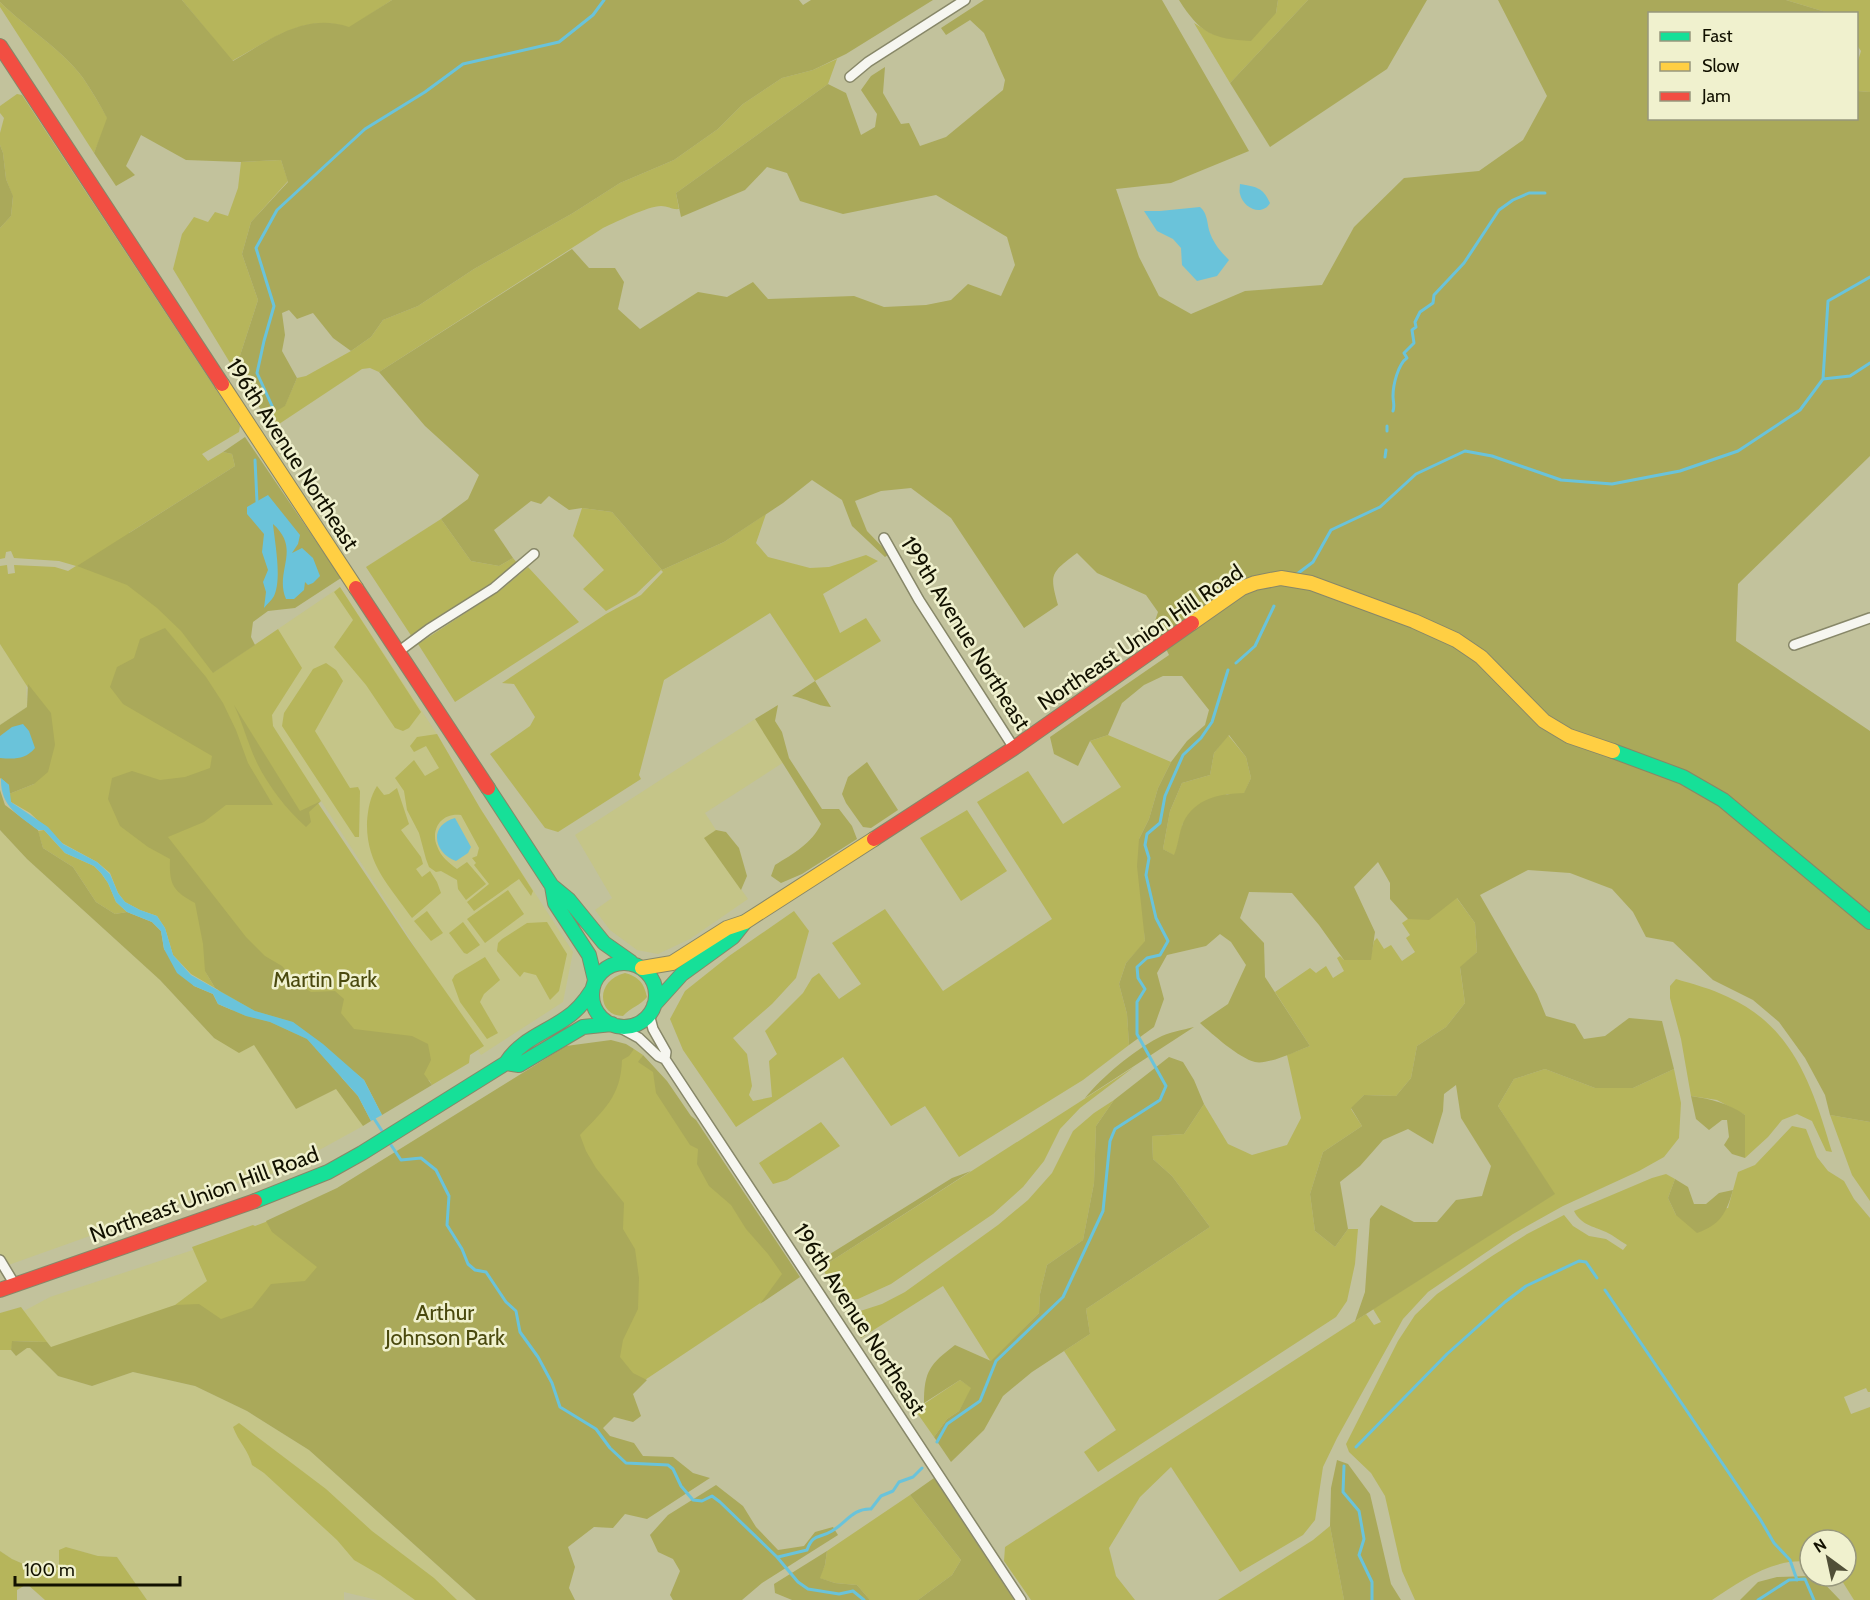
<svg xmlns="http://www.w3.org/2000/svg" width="1870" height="1600" font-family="Cabin,sans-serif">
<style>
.built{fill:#c5c588}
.green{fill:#b6b55b}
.forest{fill:#aaa95a;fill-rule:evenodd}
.water{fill:#6ac3da}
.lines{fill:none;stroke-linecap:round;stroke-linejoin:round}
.stream{stroke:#6ac3da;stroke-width:3}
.street-casing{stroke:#878768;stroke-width:12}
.fast-casing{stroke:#878768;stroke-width:16}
.slow-casing{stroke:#878768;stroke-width:16}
.jam-casing{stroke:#878768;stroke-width:16}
.street{stroke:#f6f6f0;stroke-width:9}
.fast{stroke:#16e098;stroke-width:14}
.slow{stroke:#ffcf43;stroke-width:14}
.jam{stroke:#f24e42;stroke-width:14}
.labels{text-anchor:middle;stroke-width:5;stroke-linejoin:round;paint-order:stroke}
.street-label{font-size:22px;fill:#121100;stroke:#f0f1ce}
.park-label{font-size:22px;fill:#4a490e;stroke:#f0f1ce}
</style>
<rect width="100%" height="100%" fill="#c2c29c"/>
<path class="built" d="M340 587 437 734 480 808 573 952 563 1002 481 1055 402 926 321 801 248 727 294 657 278 629Z
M0 644 26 684 27 707 0 725Z
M755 719 784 762 705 813 716 830 705 838 748 899 690 939 658 954 637 950 610 930 595 910 612 898 575 835Z
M0 830 27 859 160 980 214 1038 254 1044 296 1109 337 1088 363 1126 281 1171 233 1185 0 1268Z
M196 1249 210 1281 178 1307 51 1349 22 1312 50 1297Z
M27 1348H30L58 1376 92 1386 133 1372 195 1386 247 1411 309 1450 476 1600H377L344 1592V1600H147L117 1557 98 1556 66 1547 59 1565 35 1569 12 1559 0 1551V1350H11L16 1356Z"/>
<path class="green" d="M182 0H392L349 28C306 12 269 41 232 61Z
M1278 0H1308L1230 83 1194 23 1212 34 1276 13Z
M1786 0H1870V92L1857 91V64L1861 51 1857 45 1856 14 1829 13Z
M0 2C25 27 63 50 83 78 92 91 100 105 108 119L94 153 0 7Z
M837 59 828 84 676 193 679 209C673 210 668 206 661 206 648 206 616 222 603 228L379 372 370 368 362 369 273 428 266 417 285 405 297 378 306 376 351 351 371 337 383 320 418 306 474 269 573 213 620 183 674 160 718 129 743 104 782 78 813 70Z
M17 94 22 95 240 426 239 432 202 454 208 461 223 452 232 454 235 466 129 533 214 672 278 629 302 668 272 715 273 726 321 801 318 803 408 938 484 1046 470 1055 469 1063 432 1085 429 1080 354 1071 296 1102 205 971 215 988 191 974 173 955 165 928 157 916 140 910 125 902 118 893 110 873 97 862 62 843 30 813 11 802 9 794 34 784 52 725 0 644V566L7 565 8 574 15 573 14 565 55 567 68 571 76 566 59 561 14 558 11 551 6 552 5 558 0 559V228L11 216 13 197 6 179 3 153 0 145V133L4 118 0 113V106Z
M281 160 288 181 251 222 242 254 258 300 235 371 173 269 182 234 194 217 208 222 215 212 228 216 238 188 241 162Z
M582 508 612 512 662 570 724 542 766 514 756 543 768 557 810 568 829 567 866 555 878 561 823 594 840 633 866 618 881 641 815 681 770 613 664 680 639 775 641 779 558 832 545 828 490 754 530 726 535 717 514 684 502 683 606 614 641 595 663 572 661 570 636 594 606 611 583 589 604 570 573 536Z
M441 519 471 561 499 566 513 558 517 563 488 587 412 637 366 567Z
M528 567 579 622 455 702 418 644 502 589Z
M340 587 421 712 409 728 403 731 395 728 366 685 334 647 353 620 334 592Z
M326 663 336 670 343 681 315 731 350 788 358 787 360 791 359 837H355L282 726 284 713 313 669Z
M437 734 480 808 533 891 531 896 519 879 474 911 467 902 489 884 474 865 476 863 472 858 477 856 479 848 461 815C442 812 430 829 437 846 441 857 448 862 457 869L467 862 486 884 466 900 458 889 457 880 441 871 436 872 429 867 426 859 419 833 407 810 404 791 395 778 414 760 425 776 439 768 426 746 414 752 410 746 417 737Z
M1108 735 1171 762 1158 788 1149 819 1139 839 1145 942 1126 963 1119 984 1127 1014 1129 1045 1083 1080 959 1157 925 1106 891 1126 843 1057 736 1127 683 1050 670 1019 685 991 729 956 794 911 809 931 796 978 772 1004 733 1038 747 1054 752 1086 749 1095 753 1101 772 1097 769 1061 777 1054 765 1031 803 993 812 978 819 973 839 999 861 984 832 943 885 909 943 991 1052 919 977 802 1028 771 1063 824 1121 787 1090 741Z
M1228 735 1246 757 1251 778 1244 794H1227L1183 823 1175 856 1163 849 1170 811 1182 783 1210 775 1214 753Z
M377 786 384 795 389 794 397 788 409 824 401 830 421 857 423 864 416 869 422 877 430 871 437 882 441 893 412 918C389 885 366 864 367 822 368 809 370 797 377 786Z
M967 810 1007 871 961 901 920 838Z
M44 830 65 853 94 866 101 873 108 883 116 902 127 912 115 914 96 902 73 867 43 848 38 831Z
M508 890 524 914 485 943 467 919Z
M1456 897 1475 923 1477 952 1460 968 1465 1003 1446 1027 1417 1046 1411 1078 1396 1096 1364 1095 1351 1109 1362 1126 1323 1152 1310 1194 1315 1231 1335 1247 1348 1229H1358L1355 1264 1347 1301 1336 1317 1098 1472 1084 1452 1116 1430 1064 1351 1090 1334 1086 1309 1210 1227 1172 1176 1153 1159 1152 1136 1184 1134 1204 1104 1228 1144 1252 1155 1287 1145 1301 1118 1287 1055 1310 1046 1275 992 1310 968 1316 973 1326 966 1333 978 1344 971 1337 958 1340 956 1344 960H1370L1374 941 1377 938 1384 949 1391 945 1402 961 1415 952 1406 938 1410 935 1402 923 1408 919H1429Z
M427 911 443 933 431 941 414 921Z
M463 922 480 945 467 954 464 953 449 933Z
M547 922 567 954 559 991 550 1000 536 975 524 972 520 977 497 951 498 943 502 939 527 923Z
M485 957 500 980 484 994 480 1002 498 1033 487 1039 460 1002 452 980 455 975Z
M625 973C639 977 644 983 647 997 641 1005 630 1008 623 1016 598 1016 594 981 625 973Z
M1676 979C1693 984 1712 989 1728 997 1794 1027 1813 1088 1832 1152L1826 1151 1812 1121 1797 1114 1782 1120 1768 1137 1745 1158V1115L1717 1100 1691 1096 1681 1039 1670 998V986Z
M634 1049 643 1055 641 1058 666 1083 796 1279 585 1420 616 1468 179 1305H175L207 1281 192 1247 253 1225 255 1226 329 1198Z
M1134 1067 1080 1108 1060 1129 1044 1161 1023 1187 993 1214 891 1284 858 1299 839 1301 822 1267Z
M1545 1069 1595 1088H1633L1674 1069 1681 1103 1679 1138 1664 1157 1639 1171 1563 1206 1513 1234 1428 1292 1403 1319 1337 1438 1323 1467 1315 1520 1303 1535 1240 1572 1171 1467 1140 1497 1109 1548 1116 1576 1135 1600H1031L1004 1561 1005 1547 1366 1314 1374 1325 1381 1322 1373 1309 1554 1194 1498 1106 1514 1079Z
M1114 1100 1096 1126 1094 1183 1083 1240 1047 1265 1040 1294 1039 1313 991 1362 943 1286 861 1338 849 1320 851 1314 882 1304 905 1292 998 1225 1028 1200 1052 1173 1073 1131 1094 1113Z
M1830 1115 1870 1122V1201L1852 1175Z
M821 1122 840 1146 787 1180 773 1184 759 1163Z
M1792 1126 1806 1129 1817 1157 1828 1171 1844 1181 1854 1199 1870 1218V1392H1868L1866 1388 1844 1397 1851 1414 1870 1407V1600H1854L1839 1576H1846V1540H1810V1562C1774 1557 1741 1581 1712 1600H1415L1402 1571 1385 1496 1371 1473 1349 1452 1346 1444 1398 1341 1415 1315 1437 1294 1492 1256 1527 1234 1564 1215 1573 1226 1589 1236 1606 1239 1623 1250 1627 1245C1620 1241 1613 1235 1606 1232 1593 1226 1581 1225 1574 1211L1652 1178 1666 1174 1675 1179 1668 1198 1676 1215 1728 1208 1738 1172 1755 1165Z
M21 1307 47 1342 13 1341 11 1350H0V1313Z
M960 1380 972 1388 959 1411 947 1419 934 1437 915 1410Z
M239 1423 326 1489 372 1531 434 1578 457 1600H415L380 1575 354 1560 337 1540 264 1473 252 1465C249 1451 238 1441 233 1427Z
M910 1495 961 1560 952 1575 918 1600H870L857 1585 835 1583 819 1578 825 1565 827 1551Z
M1330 1526 1344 1600H1218L1313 1540Z
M66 1547 98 1556 117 1557 147 1600H45L27 1584 17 1590V1600H0V1551L12 1559 35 1569 59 1565V1550Z"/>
<path class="forest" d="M0 0H182L233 61C270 40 304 12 349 27L392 0H799L803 5 811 0H933L846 54 813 70 782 78 743 104 718 129 674 160 620 183 573 213 474 269 418 306 383 320 371 337 351 351 333 338 313 313 297 319 289 310 282 313 285 335 282 351 297 378 285 406 266 417 235 371 258 300 242 254 251 222 288 182 281 160 241 162 186 160 141 135 126 166 135 175 116 186 94 153 107 118C100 105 92 91 83 78 63 50 25 27 0 2Z
M984 0H1162L1249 151 1171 183 1116 189 1139 257 1159 296 1191 314 1245 291 1322 285 1354 227 1404 178 1479 171 1523 140 1547 96 1498 0H1786L1829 13 1650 14V118H1856L1857 91 1870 92V456L1738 584 1736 641 1870 731V1122L1830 1115 1825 1095 1805 1058 1779 1022 1753 1000 1713 980 1673 942 1646 937 1633 912 1612 889 1570 873 1528 870 1480 895 1537 994 1546 1016 1575 1024 1584 1039 1605 1036 1629 1018 1662 1021 1674 1069 1633 1088H1595L1545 1069 1514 1079 1498 1106 1555 1194 1355 1321 1365 1292 1370 1219 1381 1205 1414 1222H1437L1456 1200 1482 1196 1491 1166 1461 1118 1456 1085 1444 1094 1443 1111 1433 1144 1408 1129 1383 1140 1360 1166 1340 1182 1348 1229 1335 1247 1315 1231 1310 1194 1323 1152 1362 1126 1351 1108 1364 1095 1396 1096 1411 1078 1417 1046 1446 1027 1465 1003 1460 967 1477 952 1475 923 1457 898 1429 920 1408 919 1390 899V883L1378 862 1354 887 1375 932 1371 960H1344L1319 925 1292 893 1249 892 1240 918 1264 943 1265 977 1310 1046C1297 1051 1268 1065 1255 1062 1239 1058 1212 1034 1200 1023L1228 1004 1246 965 1231 942 1220 934 1206 946 1167 955 1157 973 1164 999 1154 1027 1129 1045 1127 1014 1119 984 1126 963 1145 941 1137 866 1139 839 1149 819 1158 788 1171 762 1187 741 1205 725 1209 710 1182 676H1163L1144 685 1122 703 1108 735 1090 741 1078 766 1054 754 1050 737 1169 655 1154 624 1158 612 1146 595 1097 573 1077 553C1051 573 1049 573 1058 605L1024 628 951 518 911 488 881 491 855 501 867 531 889 554 885 557 852 526 842 500 812 480 783 503 724 542 662 570 612 512 582 508 569 510 549 496 541 504 531 501 494 530 513 558 499 566 471 561 441 519 468 499 479 475 425 426 379 372 572 249 589 268H615L624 282 618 309 640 329 698 292 727 297 753 282 768 299 854 296 884 307 926 305 951 300 968 284 1001 296 1015 265 1007 237 936 195 843 214 800 201 787 173 767 167 745 190 681 217 676 193 828 84 846 93 861 135 875 127 877 114 861 90 871 76 885 67 883 93 901 124 909 123 920 146 946 137 1003 90 1005 80 984 33 970 20 946 35 941 28ZM1229 735 1246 757 1251 778 1244 793C1219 794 1195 798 1183 823 1179 833 1178 846 1174 855L1163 849 1170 811 1182 783 1210 775 1214 753Z
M1179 0H1278L1276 13 1251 41C1212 39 1200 33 1179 0Z
M1308 0H1427L1387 69 1270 147 1230 83Z
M0 145 3 153 6 179 13 196 11 216 0 228Z
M245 437 341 578 295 608 268 611 253 622 251 637 255 645 213 673 181 631 157 608 127 585 77 566 235 466 232 454 223 452Z
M165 628 206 677 223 703 236 730 248 763 273 805H226L204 822 168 837 246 937 265 956 282 966 300 985 311 992 335 991 344 999 341 1013 354 1029 412 1036 428 1044 431 1060 424 1074 432 1085 382 1115 364 1080 293 1022 255 1011 215 988 205 971 203 944 195 903C173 891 169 885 170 859L148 847 120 826 108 799 112 778 132 771 160 780 185 777 210 768 212 756 123 704 110 687 117 667 134 658 140 639Z
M815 681 831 707C816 706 806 698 792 696Z
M28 684 51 713 55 745 48 772 34 784 9 794V785L0 778V725L27 707Z
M234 705 300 811 321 801 309 812 311 822 306 827C286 809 269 787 257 763 248 744 243 724 234 705Z
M778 705 775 721 782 732 789 758 822 809H839L852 826 857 839 802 874 781 883 771 876 775 865C793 854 812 843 821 824L755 719Z
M867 762 898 810 871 828 863 827 846 803 842 794 848 777Z
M0 790 5 805 38 830 43 848 73 867 96 902 115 914 127 912 152 922 161 931 164 949 194 986 213 994 218 1004 246 1016 270 1022 307 1039 358 1096 371 1121 363 1126 336 1089 296 1109 254 1045 239 1053 214 1038 160 980 27 859 0 830Z
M716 830 726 832 739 848 747 876 741 890 704 838Z
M1194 1027 1085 1098C1102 1077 1133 1051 1158 1038 1168 1032 1183 1030 1194 1027Z
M611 1040 626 1044 634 1049 629 1056 622 1060C621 1096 604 1110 580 1135L586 1151 596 1168 624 1203 623 1229 635 1249 639 1278 638 1309 623 1340 620 1357 633 1373 647 1380 633 1394 641 1416 633 1422 614 1417 603 1428 610 1436 634 1443 643 1456 673 1457 693 1473 710 1478 647 1519 625 1514 613 1528 594 1527 568 1547 575 1567 569 1588 575 1600H476L309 1450 247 1411 195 1386 133 1372 92 1386 58 1376 30 1348H27L16 1356 11 1350 12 1341 47 1342 51 1347 175 1305 199 1304 221 1319 252 1308 271 1284 305 1281 317 1267 272 1232 266 1221 337 1188 566 1046Z
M643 1055 667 1081 691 1116 696 1120 800 1277 760 1304 782 1274 768 1254 746 1229 731 1205 709 1186 697 1164 698 1149 690 1145 656 1093 653 1072 638 1062Z
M1169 1057 1183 1062 1194 1080 1204 1104 1184 1134 1152 1136 1153 1159 1172 1176 1210 1227 1086 1309 1090 1334 1032 1372 1003 1396 984 1430 951 1462 934 1437 947 1419 959 1411 971 1388 960 1380 924 1403C924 1371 930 1364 955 1345L991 1361 1039 1313 1040 1294 1047 1265 1083 1240 1094 1183 1096 1126 1114 1100Z
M1691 1096C1711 1099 1728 1103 1745 1115V1158L1732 1154 1724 1145 1729 1137 1727 1120H1722L1709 1130 1696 1119Z
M971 1171 822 1267 821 1262 830 1254 952 1178Z
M1675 1179 1688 1187 1694 1204H1706L1719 1193 1733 1190C1726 1214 1720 1225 1697 1233L1676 1215 1668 1198Z
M1337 1460 1348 1464 1370 1494 1391 1584 1401 1600H1344L1330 1526 1331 1488Z
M934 1478 1014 1600H918L952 1575 961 1560 910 1495Z
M716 1485 743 1506 756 1527 778 1550 804 1546 815 1532 833 1527 838 1535 762 1583 742 1600H673L670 1595 680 1571 673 1559 658 1552 650 1535 668 1515Z
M827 1551 825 1565 820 1578 835 1583 857 1585 870 1600H792L775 1593 774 1584Z
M1810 1576H1817L1840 1600H1740L1758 1582 1777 1577Z"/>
<path class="water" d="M1240 184C1256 187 1263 187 1270 203 1262 217 1243 208 1240 194 1239 191 1240 187 1240 184Z
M1200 207C1207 213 1207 221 1209 230 1213 243 1220 251 1229 260L1217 276 1197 281 1182 265 1181 248 1173 239 1157 231 1144 211H1160Z
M268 495 300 535 298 544 292 553 302 548 313 558 320 576 313 583 308 585 305 582 304 590 294 599H286C274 571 302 550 273 524 275 544 282 579 274 596 272 600 267 604 264 608L266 592 263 582 268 570 262 552 264 534 247 514V507Z
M23 724 29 731 35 748C25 760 14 759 0 758V736L12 727Z
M1 778 9 785 11 802 48 827 63 844 97 862 110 874 118 893 125 902 140 910 157 916 165 928 173 955 191 975 255 1011 293 1022 323 1044 364 1080 382 1115 371 1121 358 1096 307 1039 270 1022 246 1016 218 1004 213 994 194 986 177 973 164 949 161 931 152 922 127 912 116 902 108 883 101 873 94 866 65 853 44 830H38C18 815 0 806 1 778Z
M455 818 471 847 468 853 456 861C435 854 427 826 455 818Z"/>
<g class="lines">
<path class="stream" d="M1823 379 1850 376 1870 363
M1393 411C1395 405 1393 402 1393 396 1393 385 1398 364 1407 358L1404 353 1414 343 1412 330 1416 327 1415 322 1420 312 1433 303 1434 295 1464 263 1499 210 1513 200 1529 193H1545
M271 423 273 408 257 373 264 341 274 306 256 248 277 210 365 129 425 92 463 64 559 42 593 15 604 0
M1387 431V426
M1385 457 1386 450
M255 460 257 502
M1297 574 1313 562 1331 530 1380 507 1416 474 1465 451 1492 456 1561 480 1612 484 1680 471 1738 451 1800 410 1823 379 1828 301 1870 277
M1236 663 1255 646 1274 606
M373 1117 384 1134
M389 1142 401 1160 421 1158 436 1170 449 1196 447 1225 462 1249 468 1264 475 1270 486 1272 506 1302 516 1311 520 1332 538 1357 552 1383 560 1407 596 1429 610 1448 626 1463 668 1465 673 1469 681 1486 693 1500 702 1501 712 1496 720 1502 777 1557 798 1582 808 1589 839 1594 853 1591 864 1600
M1605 1290 1760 1519 1774 1543 1790 1560 1797 1580
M937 1442 947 1424 980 1401 996 1361 1063 1297 1103 1211 1110 1141 1115 1129 1160 1100 1166 1086 1137 1034V1002L1145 989 1138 978 1137 967 1147 958 1160 955 1168 941 1156 918 1146 875 1149 858 1145 845 1147 834 1160 823 1165 796 1183 755 1201 738 1212 722 1228 670
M1356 1447 1447 1354 1505 1302 1526 1286 1579 1261 1586 1262 1597 1278
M1344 1466 1343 1492 1359 1511 1364 1539 1359 1555 1372 1582V1600
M778 1557 807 1550C813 1533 819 1539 832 1531 846 1523 853 1508 871 1509L881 1496 893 1491 899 1482 913 1477 922 1468
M1758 1600 1789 1580 1805 1579 1814 1600"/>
<defs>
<path id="street" d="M850 77 868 62 965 0
M884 538 919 600 1014 748
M1794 645 1870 618
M398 652 429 629 494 588 534 554
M649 1014 653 1029 666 1052 665 1059 1021 1600
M617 1026 639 1038 658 1056 665 1059
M0 1260 15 1285"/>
<path id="fast" d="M1613 751 1683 777 1723 800 1870 922
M488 788 552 886 555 903 589 955 595 980
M552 886 569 900 604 943 631 962
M592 995a32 32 0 1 1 64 0a32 32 0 1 1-64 0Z
M654 1005 682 974 733 937 745 922
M506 1063 519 1065 583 1027 612 1024
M255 1201 328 1172 362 1153 506 1063C520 1040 545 1033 566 1018 577 1011 585 1001 592 990"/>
<path id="slow" d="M222 384 356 588
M1192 623 1242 588 1255 583 1281 578 1311 583 1414 621 1456 640 1481 657 1544 721 1569 736 1613 751
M642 968 672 963 727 928 745 922 874 839"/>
<path id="jam" d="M0 46 222 384
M356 588 488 788
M874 839 1014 748 1192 623
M0 1290 255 1201"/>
</defs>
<use href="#street" class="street-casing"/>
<use href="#fast" class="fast-casing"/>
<use href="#slow" class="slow-casing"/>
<use href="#jam" class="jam-casing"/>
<use href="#street" class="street"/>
<use href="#fast" class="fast"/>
<use href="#slow" class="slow"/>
<use href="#jam" class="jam"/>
</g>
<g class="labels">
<g class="street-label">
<text transform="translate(293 454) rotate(57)" y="8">196th Avenue Northeast</text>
<text transform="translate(966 633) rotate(58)" y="8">199th Avenue Northeast</text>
<text transform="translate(1140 637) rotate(-34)" y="8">Northeast Union Hill Road</text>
<text transform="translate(204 1194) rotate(-20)" y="8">Northeast Union Hill Road</text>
<text transform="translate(860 1319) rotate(57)" y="8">196th Avenue Northeast</text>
</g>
<g class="park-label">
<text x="325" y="987">Martin Park</text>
<text x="445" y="1320">Arthur<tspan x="445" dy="25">Johnson Park</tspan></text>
</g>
</g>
<rect x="1648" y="12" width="210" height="108" fill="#f0f1ce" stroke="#97977c" stroke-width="1.5"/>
<rect x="1660" y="32" width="30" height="9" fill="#16e098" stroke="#97977c" stroke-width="1.5"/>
<text x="1702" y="42" font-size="18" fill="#121100">Fast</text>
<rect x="1660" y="62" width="30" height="9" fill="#ffcf43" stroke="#97977c" stroke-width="1.5"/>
<text x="1702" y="72" font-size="18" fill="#121100">Slow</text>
<rect x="1660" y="92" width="30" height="9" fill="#f24e42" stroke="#97977c" stroke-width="1.5"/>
<text x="1702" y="102" font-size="18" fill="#121100">Jam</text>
<g transform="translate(1828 1558) rotate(327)"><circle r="28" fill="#f0f1ce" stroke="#97977c" stroke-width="1.5"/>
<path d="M0-4.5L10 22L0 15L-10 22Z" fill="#504f37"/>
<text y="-9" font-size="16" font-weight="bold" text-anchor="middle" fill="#121100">N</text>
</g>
<path d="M15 1576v9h165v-9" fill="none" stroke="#121100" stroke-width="3"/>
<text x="24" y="1576" font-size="18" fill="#121100" stroke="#f0f1ce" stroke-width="4.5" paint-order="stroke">100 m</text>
</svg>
